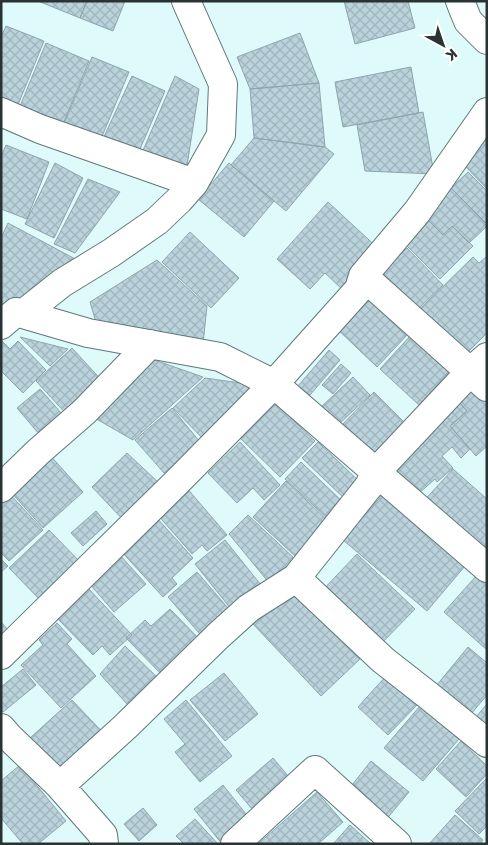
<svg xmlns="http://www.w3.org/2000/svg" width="488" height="845" font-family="Poppins,sans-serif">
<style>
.building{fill:url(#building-cross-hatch);stroke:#8fa5ae}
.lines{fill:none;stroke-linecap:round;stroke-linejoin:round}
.street-casing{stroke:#607878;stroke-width:30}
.street{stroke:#fff;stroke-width:28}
</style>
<defs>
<pattern id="building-cross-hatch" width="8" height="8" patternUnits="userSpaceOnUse" patternTransform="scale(1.25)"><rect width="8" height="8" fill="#bad2db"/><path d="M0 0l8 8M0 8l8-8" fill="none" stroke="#a0b5bc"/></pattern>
</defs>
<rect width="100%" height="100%" fill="#dffafa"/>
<path class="building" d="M38 1H87L80 18Z
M87 1H125L113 31 80 18Z
M344 1H408L415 28 355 44Z
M6 26 44 41 15 112 1 106V37Z
M300 33 319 83 250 89 237 57Z
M46 43 89 61 61 129 18 111Z
M92 57 129 72 98 146 61 131Z
M411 67 419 113 343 127 335 82Z
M132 76 165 91 137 156 102 141Z
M175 76 199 89 186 172 141 155Z
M319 83 325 147 254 138 250 89Z
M423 112 434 174 365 171 357 125Z
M254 138 325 147 334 154 286 211 231 165Z
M487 139V189L462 163Z
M6 145 49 162 27 219 1 209V157Z
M55 163 83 178 54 238 25 224Z
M229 163 274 201 244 237 198 199Z
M468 172 487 191V221L485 223 451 188Z
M88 179 120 192 75 253 54 244Z
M451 188 487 224V226L469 243 452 226 443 235 424 216Z
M328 202 382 252 345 292 325 273 310 289 277 259Z
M424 216 443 235 452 226 473 246 440 279 400 239Z
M8 223 79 261 16 310 1 306V238Z
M190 232 239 278 211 308 162 262Z
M407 248 443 285 415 312 379 276Z
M473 257 479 263 486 257 487 258V333L464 356 419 310Z
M157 260 207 306 203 344 98 329 90 302Z
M366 292 409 333 377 367 334 326Z
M411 335 450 371 419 405 380 369Z
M20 337 68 349 50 366Z
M2 341 10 349 18 341 46 370 23 393 1 371V342Z
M72 348 106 385 70 418 36 381Z
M329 350 340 360 310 395 298 386Z
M146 357 203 377 133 440 86 413Z
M341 364 351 373 333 394 322 385Z
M353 377 370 395 338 425 321 407Z
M205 378 248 384 258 395 208 444 173 408Z
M473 378 487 394V446L476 456 450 426 467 411 459 402Z
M40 389 62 414 39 434 17 408Z
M374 392 412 430 375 467 337 430Z
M273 401 315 441 280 477 238 436Z
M459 402 467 411 450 426 470 449 461 458 452 447 442 456 453 468 437 482 435 479 418 494 391 464Z
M172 408 200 442 164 473 135 440Z
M240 442 280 485 264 500 253 488 237 503 208 473Z
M318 442 364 486 348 502 302 458Z
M48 453 83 492 43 528 9 490Z
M127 453 160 484 127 524 92 487Z
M301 462 345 504 329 520 285 479Z
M453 469 487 499V547L478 557 421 504Z
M286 481 328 521 295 556 253 517Z
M186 487 227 535 207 551 202 545 192 554 156 513Z
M8 492 43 530 9 561 1 553V498Z
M382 495 465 566 427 611 343 540Z
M96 511 107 524 83 546 71 533Z
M248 515 295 559 270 584 229 534Z
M156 517 193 558 172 578 177 584 163 597 120 550Z
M49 530 86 568 46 606 9 568Z
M225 540 265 590 235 614 195 564Z
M119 554 146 584 114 612 88 582Z
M357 554 415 609 375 650 319 594Z
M1 559 8 566 1 572Z
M197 572 234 615 205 640 168 597Z
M478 574 487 582 486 649 444 612Z
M294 586 361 658 321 696 253 624Z
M87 587 132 635 110 655 102 646 93 655 55 616Z
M170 609 205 645 168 681 126 638 145 620 151 626Z
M1 622 8 630 1 635Z
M57 623 72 639 67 644 96 676 61 708 21 665 43 645 39 640Z
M125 646 165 685 136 714 100 674Z
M468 647 487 663V695L471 714 436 686Z
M23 669 36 685 3 712 1 710V687Z
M224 673 258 714 225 741 190 700Z
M386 676 417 705 388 735 358 707Z
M72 700 108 738 66 777 30 738Z
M186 700 232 756 200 782 175 752 185 744 164 719Z
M487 704V738L470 724Z
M420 706 459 739 423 781 384 748Z
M461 741 487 766V774L466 797 436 769Z
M273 758 295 784 258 816 236 790Z
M371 761 409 792 385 821 348 790Z
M20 765 66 821 38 844H23L1 818V781Z
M487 778V826L479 834 455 811Z
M223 785 254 824 222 844 194 809Z
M317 792 343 822 318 844H258Z
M143 808 157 825 139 841 124 824Z
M455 815 483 840 480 844H429Z
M195 819 218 844H184L176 836Z
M350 825 371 844H333Z"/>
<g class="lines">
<defs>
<path id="street" d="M186 1 223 84 221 135 194 183
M460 1 468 21 487 40
M1 112 40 129 194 183 179 200 157 221 111 253 62 283 23 314 88 333 220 357 274 384 176 483 1 655
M487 112 417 212 363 276 359 289 274 384 487 568
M363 276 487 387
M1 325 16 312
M487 357 470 372 376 472 369 486 296 578 383 660 429 696 487 743
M1 488 38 452 84 412 150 344
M1 728 9 737 60 786
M104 844 103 835 60 786 126 726 218 636 249 608 296 578
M235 844 315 770 397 844"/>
</defs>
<use href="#street" class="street-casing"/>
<use href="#street" class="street"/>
</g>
<rect width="488" height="845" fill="none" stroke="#293333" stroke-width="5"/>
<g transform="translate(443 45) rotate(140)" stroke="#ffffff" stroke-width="4" paint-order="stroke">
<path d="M0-4L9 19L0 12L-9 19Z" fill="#293333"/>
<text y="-8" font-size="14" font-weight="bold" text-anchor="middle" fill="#293333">K</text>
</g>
</svg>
